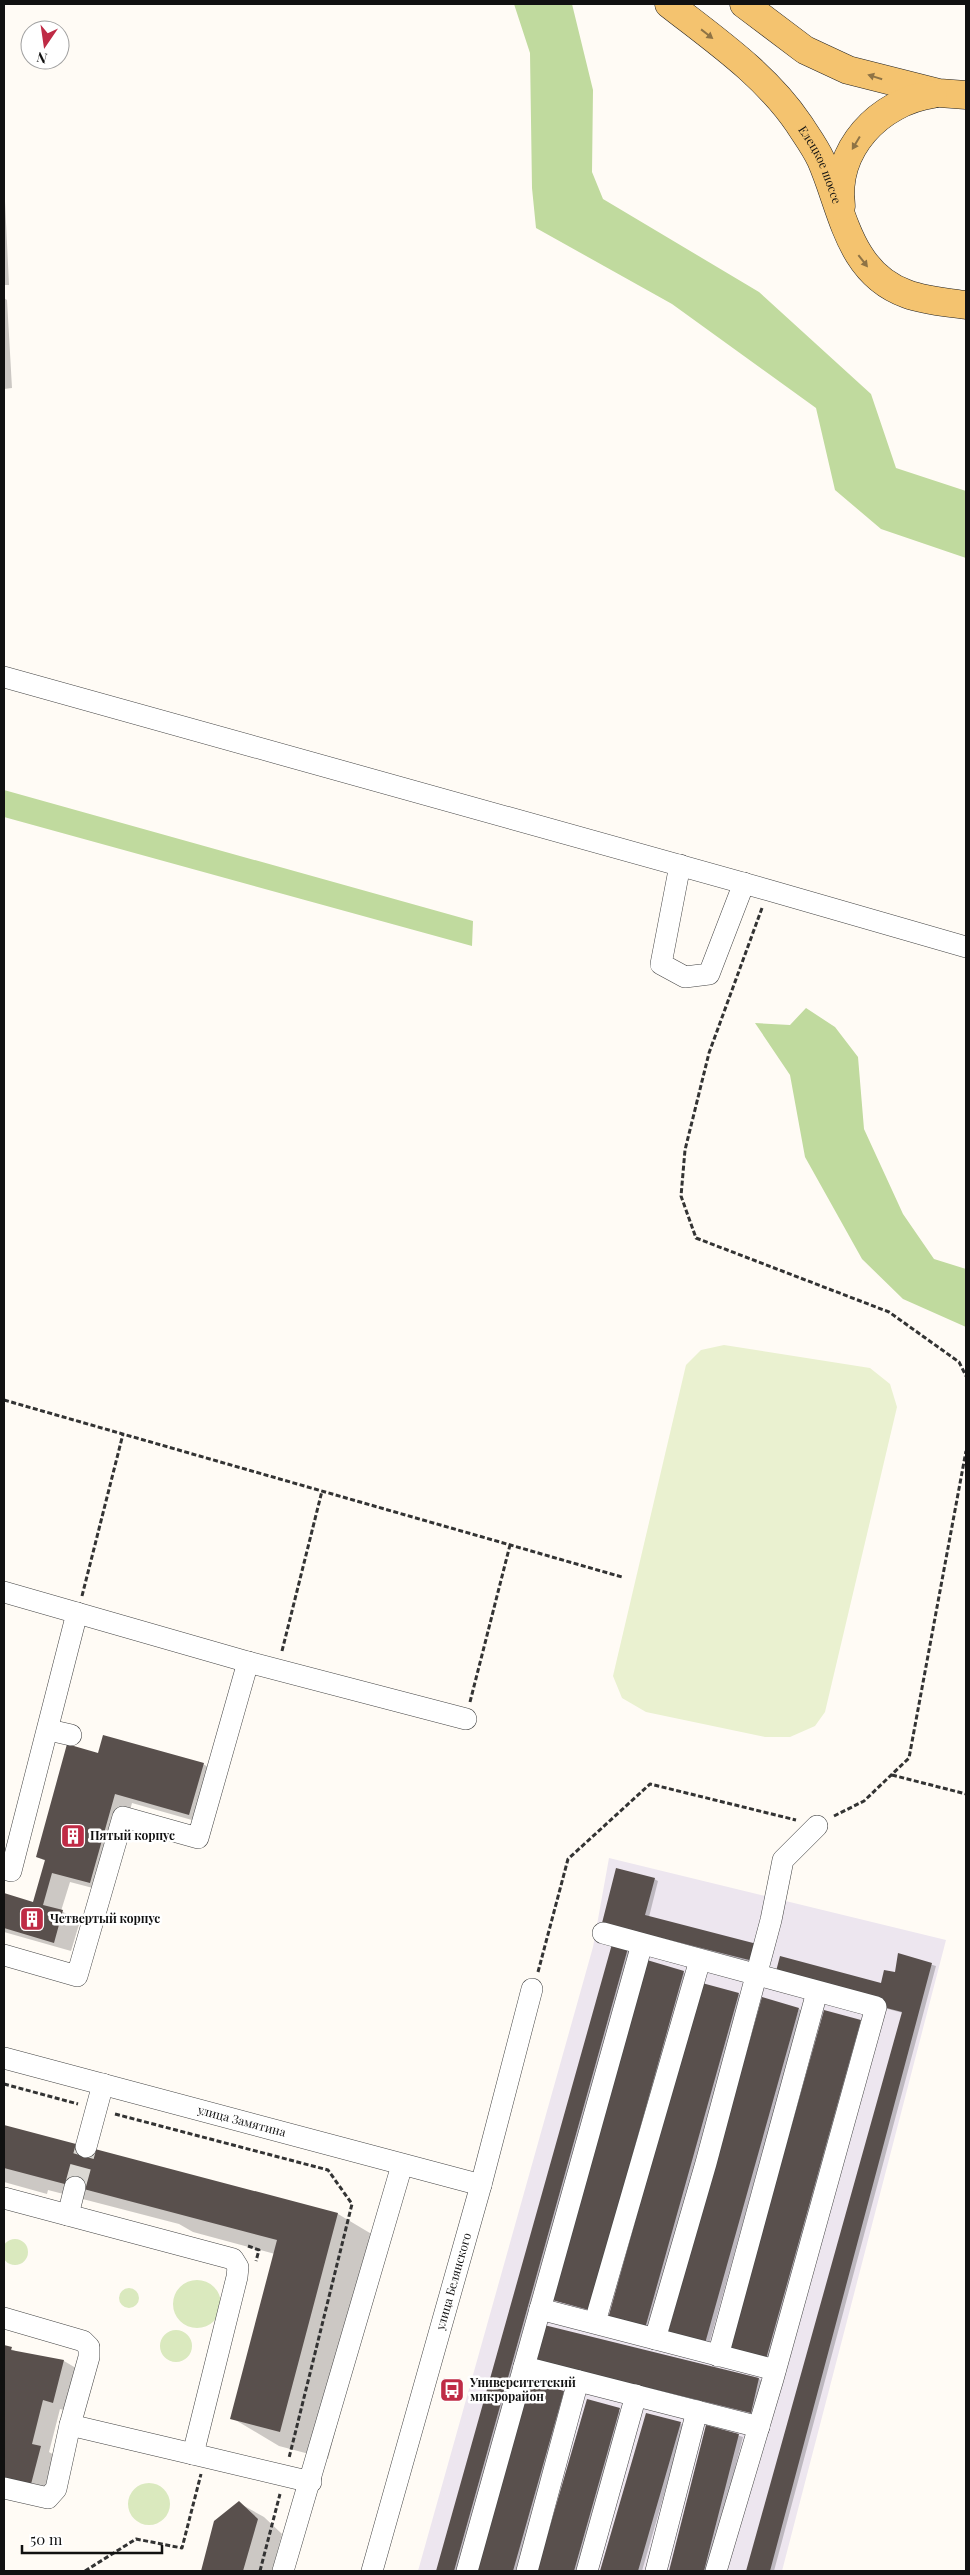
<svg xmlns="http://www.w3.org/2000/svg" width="970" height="2575" font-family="'Playfair Display',serif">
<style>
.industrial{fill:#ede6ef}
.green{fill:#dae9be}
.forest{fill:#c0da9e}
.pitch{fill:#eaf1d0}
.shadow{fill:#0003}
.building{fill:#59504d}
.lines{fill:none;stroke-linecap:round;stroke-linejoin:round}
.minor-tunnel{stroke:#dbd8d3;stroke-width:21;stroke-dasharray:21 11;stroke-linecap:butt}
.minor-casing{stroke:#444;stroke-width:22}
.major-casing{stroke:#222;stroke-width:29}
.path{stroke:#333;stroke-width:3;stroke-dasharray:5 2.5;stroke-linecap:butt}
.minor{stroke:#fff;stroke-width:21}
.major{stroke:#f4c36f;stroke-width:28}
.oneway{fill:#8e7345}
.labels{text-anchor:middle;stroke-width:5;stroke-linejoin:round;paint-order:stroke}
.street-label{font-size:12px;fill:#111;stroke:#fff}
.poi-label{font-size:12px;font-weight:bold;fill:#111;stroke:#fff;text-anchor:start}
</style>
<rect width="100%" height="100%" fill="#fffbf5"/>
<path class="industrial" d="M609 1858 946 1940 782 2571H418L593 1947Z"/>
<path class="green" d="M2 2252a13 13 0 1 1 26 0a13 13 0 1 1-26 0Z
M173 2304a24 24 0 1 1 48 0a24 24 0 1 1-48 0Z
M119 2298a10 10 0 1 1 20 0a10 10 0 1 1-20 0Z
M160 2346a16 16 0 1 1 32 0a16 16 0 1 1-32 0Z
M128 2504a21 21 0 1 1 42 0a21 21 0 1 1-42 0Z"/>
<path class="forest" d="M514 4H572L593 90 592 172 603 199 759 292 871 394 896 468 966 491V558L881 529 835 490 816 408 672 304 536 228 532 188 530 53Z
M4 790 473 921 472 946 4 817Z
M806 1008 835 1027 858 1057 864 1129 903 1214 934 1259 966 1269V1327L903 1299 862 1259 805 1157 790 1075 755 1023 790 1025Z"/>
<path class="pitch" d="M724 1345 870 1368 890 1384 897 1407 825 1712 815 1726 790 1737H765L646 1712 622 1698 613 1676 686 1365 701 1350Z"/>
<path class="shadow" d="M4 180 9 285H4Z
M4 298 7 300 12 388 4 389Z
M99 1755 203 1764 220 1774 206 1824 132 1803 108 1892 70 1882 61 1911 80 1921 71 1951 4 1932V1895L34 1903 46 1861 37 1857Z
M654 1879 658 1881 649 1917 756 1963 607 1925Z
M613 1945 632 1952 458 2571H437Z
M899 1955 936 1966 774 2571H747L903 2013 779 1980 882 1984 896 1973Z
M683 1972 687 1974 593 2311 557 2301Z
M703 1984 743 1996 648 2333 612 2323Z
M799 2009 802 2011 708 2348 672 2338Z
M825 2012 865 2024 770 2361 734 2351Z
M4 2126 338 2214 385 2242 328 2459 279 2446 232 2418 275 2254 193 2232 179 2224 48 2190 47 2194 4 2182Z
M4 2346 20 2353 64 2361 81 2371 70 2412 60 2409 49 2452 57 2457 47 2497 4 2480Z
M536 2360 759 2379 762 2381 755 2414Z
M530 2382 568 2395 517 2571H475Z
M588 2401 623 2412 579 2571H538Z
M647 2414 684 2425 642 2571H602Z
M707 2426 743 2437 709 2571H670Z
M239 2503 264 2517 282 2534 272 2571H202L215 2522Z"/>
<path class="building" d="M103 1735 204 1763 189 1815 115 1794 90 1883 52 1873 43 1905 63 1910 54 1943 4 1928V1893L33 1902 45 1860 36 1857 67 1744 98 1753Z
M616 1868 655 1878 645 1915 757 1944 753 1961 602 1923Z
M612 1944 628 1948 454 2571H436Z
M898 1953 932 1963 770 2571H746L902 2012 774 1979 780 1956 881 1983 884 1970 895 1972Z
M647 1960 684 1971 589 2310 552 2300Z
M702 1983 739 1993 644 2332 607 2322Z
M762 1997 799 2008 704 2347 667 2336Z
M824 2010 861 2020 766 2359 729 2349Z
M4 2125 338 2213 280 2432 230 2419 277 2240 4 2168Z
M540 2324 759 2378 751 2413 531 2359Z
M4 2345 12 2347 11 2350 64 2360 53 2403 43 2400 32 2444 41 2446 30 2488 4 2481Z
M529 2381 564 2391 513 2571H474Z
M587 2399 620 2408 574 2571H537Z
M646 2413 681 2422 638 2571H600Z
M706 2425 739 2434 704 2571H669Z
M239 2501 258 2519 243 2571H201L214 2521Z"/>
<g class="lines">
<path class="minor-tunnel" d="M75 2187 86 2147"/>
<defs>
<g id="minor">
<path d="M4 677 768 890 966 947"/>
<path d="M680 865 661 964 685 977 709 974 744 883"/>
<path d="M4 1592 248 1662 466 1719"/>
<path d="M49 1730 71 1735"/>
<path d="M4 1869 11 1871 77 1613"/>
<path d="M603 1933 876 2007 773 2379 716 2571"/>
<path d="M4 1955 77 1976 123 1817 198 1838 248 1662"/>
<path id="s1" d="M4 2058 481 2185"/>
<path d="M86 2147 103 2084"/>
<path d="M4 2198 233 2259 238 2267 237 2277 193 2454 311 2482"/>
<path d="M68 2215 75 2187"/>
<path d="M540 2309 775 2370"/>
<path d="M4 2318 83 2341 89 2347V2357L70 2425 56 2489 48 2498 4 2488"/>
<path d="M595 2322 700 1960"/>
<path d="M655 2339 706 2163 771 1920 783 1860 817 1826"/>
<path d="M718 2356 817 1992"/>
<path d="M524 2367 759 2427"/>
<path d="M70 2425 193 2454"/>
<path d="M283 2571 402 2165"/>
<path id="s2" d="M372 2571 481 2185 532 1989"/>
<path d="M467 2571 642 1944"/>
<path d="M527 2571 578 2381"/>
<path d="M587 2571 636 2395"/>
<path d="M656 2571 697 2411"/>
</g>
<g id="major">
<path id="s3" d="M669 4C715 40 766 75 799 124 806 135 815 147 821 160 843 210 848 273 907 294 926 301 946 302 966 305"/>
<path d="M744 4 805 50 848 70 939 93 966 95"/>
<path d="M841 206C834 149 879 102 933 94"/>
</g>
</defs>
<use href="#minor" class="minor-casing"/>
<use href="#major" class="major-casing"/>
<path class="path" d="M762 908 709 1053 685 1150 681 1196 696 1238 889 1312 959 1362 966 1376
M4 1400 622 1577
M82 1596 123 1434
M282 1651 322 1491
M470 1702 510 1545
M892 1775 966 1794
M834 1816 864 1801 909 1758 966 1451
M538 1972 568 1859 650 1784 796 1820
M4 2084 78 2104
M115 2114 328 2170 352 2204 289 2458
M248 2246 259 2250 256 2261
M85 2571 136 2539 182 2548 201 2474
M260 2571 280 2494"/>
<use href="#minor" class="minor"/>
<use href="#major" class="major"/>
</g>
<defs><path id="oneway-solid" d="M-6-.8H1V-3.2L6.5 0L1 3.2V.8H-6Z" transform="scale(1.25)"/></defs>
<g class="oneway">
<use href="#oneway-solid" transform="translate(707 34) rotate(38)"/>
<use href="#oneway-solid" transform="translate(875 77) rotate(-163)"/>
<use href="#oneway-solid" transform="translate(856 143) rotate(121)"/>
<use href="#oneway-solid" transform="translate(863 261) rotate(52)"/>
</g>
<defs>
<symbol id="building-square" viewBox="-11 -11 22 22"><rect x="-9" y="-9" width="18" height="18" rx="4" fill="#bf2b45" stroke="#fff"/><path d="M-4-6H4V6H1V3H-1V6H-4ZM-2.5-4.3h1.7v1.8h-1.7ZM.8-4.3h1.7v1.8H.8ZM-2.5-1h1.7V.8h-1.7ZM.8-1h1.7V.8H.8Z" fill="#fff"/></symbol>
<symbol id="bus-square" viewBox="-11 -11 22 22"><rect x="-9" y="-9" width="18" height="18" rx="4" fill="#bf2b45" stroke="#fff"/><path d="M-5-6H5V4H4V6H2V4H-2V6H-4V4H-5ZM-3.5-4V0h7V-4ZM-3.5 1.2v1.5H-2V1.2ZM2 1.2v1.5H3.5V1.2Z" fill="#fff"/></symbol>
</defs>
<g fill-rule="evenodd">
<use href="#building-square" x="59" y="1822" width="28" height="28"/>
<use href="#building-square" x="18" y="1905" width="28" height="28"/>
<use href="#bus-square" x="438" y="2376" width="28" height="28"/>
</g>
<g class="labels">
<g class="street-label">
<text dy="4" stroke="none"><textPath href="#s3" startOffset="224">Елецкое шоссе</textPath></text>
<text dy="4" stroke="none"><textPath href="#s1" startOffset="246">улица Замятина</textPath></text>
<text dy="4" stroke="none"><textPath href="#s2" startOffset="301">улица Белянского</textPath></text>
</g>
<g class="poi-label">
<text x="90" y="1840">Пятый корпус</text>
<text x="50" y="1923">Четвертый корпус</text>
<text x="470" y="2387">Университетский<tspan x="470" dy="14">микрорайон</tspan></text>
</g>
</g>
<rect width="970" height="2575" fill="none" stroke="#111111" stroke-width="10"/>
<g transform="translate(45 45) rotate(193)"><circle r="24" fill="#ffffff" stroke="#a0a0a0"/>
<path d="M0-4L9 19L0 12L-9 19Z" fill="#bf2b45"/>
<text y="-8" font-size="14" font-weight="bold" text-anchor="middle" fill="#111111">N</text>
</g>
<path d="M22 2545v8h140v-8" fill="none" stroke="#111111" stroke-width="2.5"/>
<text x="30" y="2545" font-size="15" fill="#111111" stroke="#ffffff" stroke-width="4" paint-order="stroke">50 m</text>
</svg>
